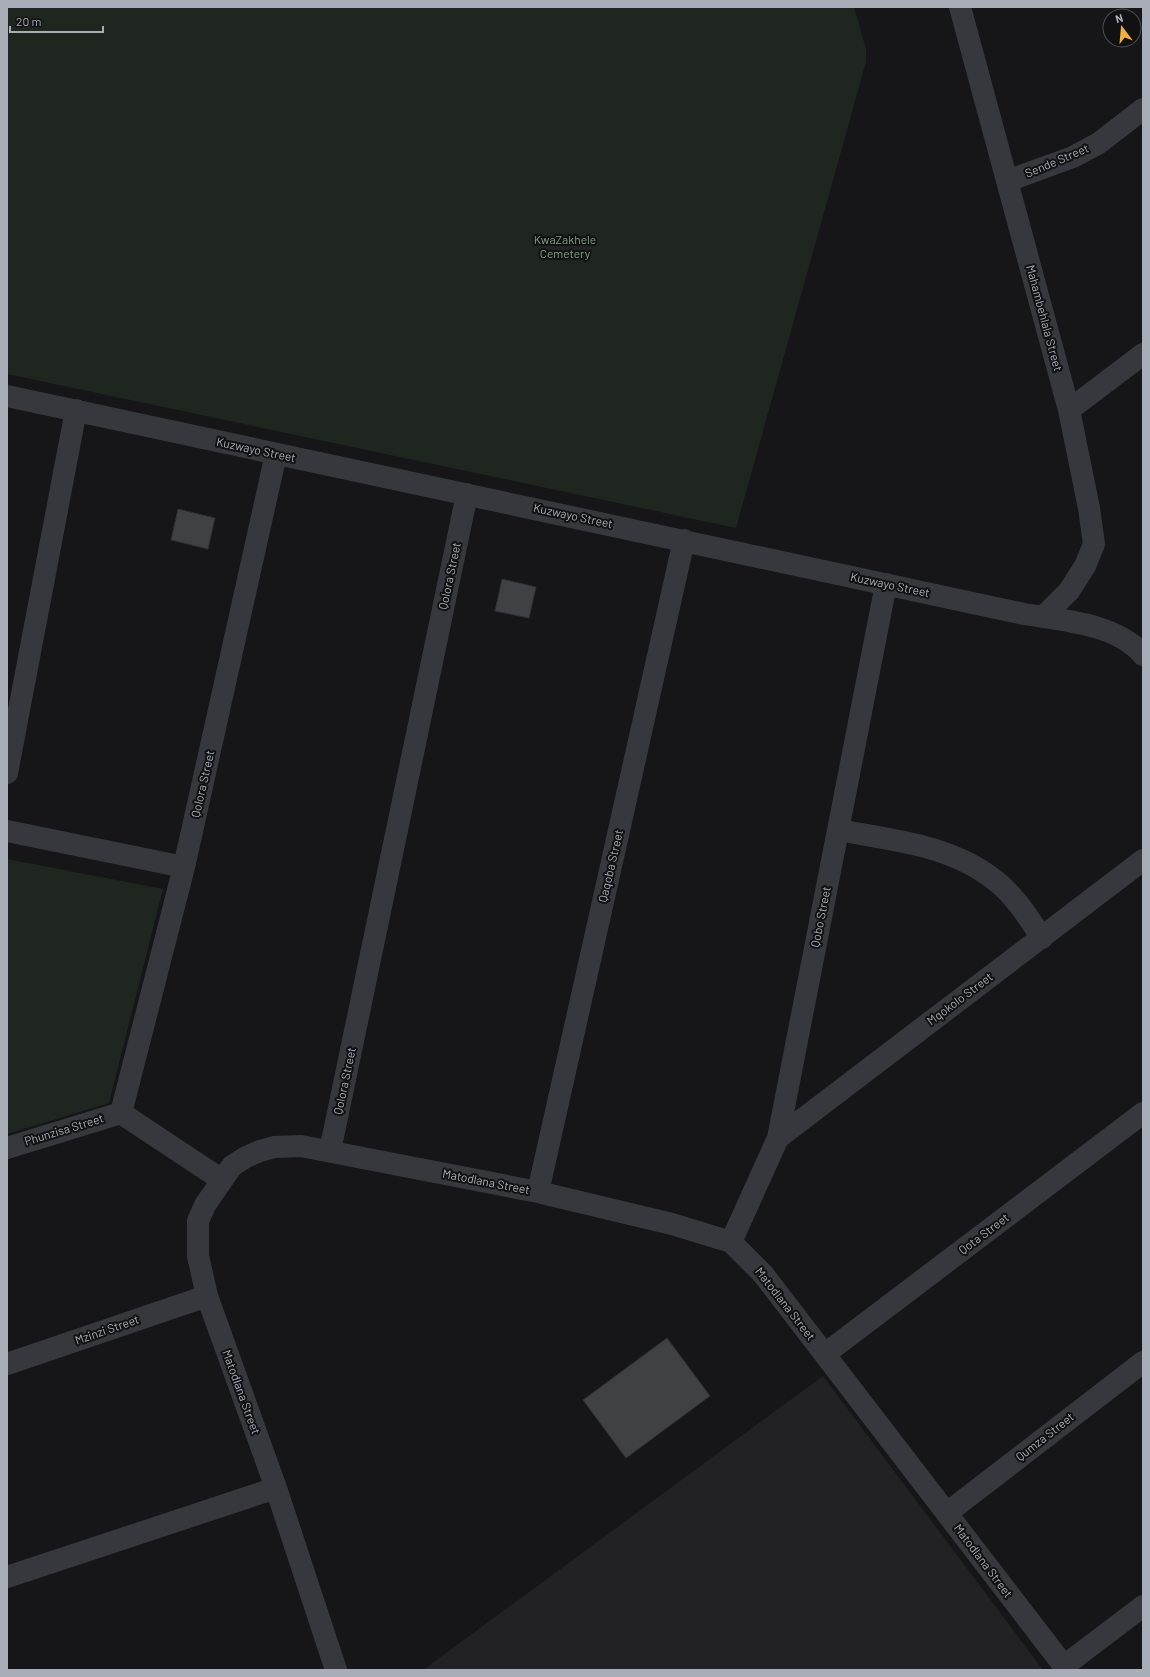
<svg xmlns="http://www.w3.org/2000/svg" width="1150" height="1677" font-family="Barlow,sans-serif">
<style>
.built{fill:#222225}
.green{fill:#1e261f}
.building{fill:#404145;stroke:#303034}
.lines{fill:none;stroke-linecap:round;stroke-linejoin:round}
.minor{stroke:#37383d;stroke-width:22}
.labels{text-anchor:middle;stroke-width:4;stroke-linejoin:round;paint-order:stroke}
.street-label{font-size:12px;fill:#a8adb8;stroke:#111113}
.park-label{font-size:12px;fill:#7fa381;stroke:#111113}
</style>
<rect width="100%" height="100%" fill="#161618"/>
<path class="built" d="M823 1376 1043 1670H423Z"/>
<path class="green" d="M7 7H854L866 49V62L736 528 7 374Z
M7 859 163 889 109 1103 7 1134Z"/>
<path class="building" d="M178 509 215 518 208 549 171 540Z
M502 579 536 587 529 618 495 611Z
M667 1338 710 1396 626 1458 583 1400Z"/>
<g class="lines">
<path class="minor" d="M960 7 1069 410 1089 508 1094 544 1085 566 1069 591 1043 617
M1007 181 1073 157 1099 143 1143 109
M7 396 1024 614C1062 620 1118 624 1143 655
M1069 410 1143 354
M7 773 76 410
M838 830C892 840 952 845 996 881 1015 896 1028 917 1042 938
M7 831 184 867
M121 1113 184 867 276 454
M121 1113 222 1180
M778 1138 1143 860
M7 1148 121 1113
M330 1151 467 494
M538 1192 684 540
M731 1242 778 1138 886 584
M825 1354 1143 1113
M7 1364 207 1296
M947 1513 1143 1362
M7 1577 276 1488
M1064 1666 1143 1606
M336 1670 276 1488 207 1296 198 1256V1221L205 1205 232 1166 246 1157 260 1151 274 1147 301 1146 538 1192 672 1224 731 1242 763 1274 1067 1670"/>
</g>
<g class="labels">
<g class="street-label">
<text transform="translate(1057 161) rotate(-23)" y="4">Sende Street</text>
<text transform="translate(1044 318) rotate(75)" y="4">Mahambehlala Street</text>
<text transform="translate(256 450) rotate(12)" y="4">Kuzwayo Street</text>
<text transform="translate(573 516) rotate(12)" y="4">Kuzwayo Street</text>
<text transform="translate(450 576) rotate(-78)" y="4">Qolora Street</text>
<text transform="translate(890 585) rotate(12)" y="4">Kuzwayo Street</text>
<text transform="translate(203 784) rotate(-77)" y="4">Qolora Street</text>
<text transform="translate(611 866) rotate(-77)" y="4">Qaqoba Street</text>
<text transform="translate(821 917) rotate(-79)" y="4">Qobo Street</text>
<text transform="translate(960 999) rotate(-37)" y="4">Mqokolo Street</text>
<text transform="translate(345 1081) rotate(-78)" y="4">Qolora Street</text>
<text transform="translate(64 1130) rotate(-17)" y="4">Phunzisa Street</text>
<text transform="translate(486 1182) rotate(11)" y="4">Matodlana Street</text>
<text transform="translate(984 1234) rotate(-37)" y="4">Qota Street</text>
<text transform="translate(785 1304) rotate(52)" y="4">Matodlana Street</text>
<text transform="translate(107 1330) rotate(-19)" y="4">Mzinzi Street</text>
<text transform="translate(241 1392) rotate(70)" y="4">Matodlana Street</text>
<text transform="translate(1045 1437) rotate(-38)" y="4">Qumza Street</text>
<text transform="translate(983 1561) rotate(53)" y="4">Matodlana Street</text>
</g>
<g class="park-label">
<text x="565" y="244">KwaZakhele<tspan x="565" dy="14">Cemetery</tspan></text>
</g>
</g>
<rect width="1150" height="1677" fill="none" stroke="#a8adb8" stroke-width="16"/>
<g transform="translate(1122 28) rotate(344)"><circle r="19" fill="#111113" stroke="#4d4f55"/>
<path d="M0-3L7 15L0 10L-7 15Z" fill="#f2b134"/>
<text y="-6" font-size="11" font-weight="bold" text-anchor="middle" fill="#a8adb8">N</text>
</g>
<path d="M10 26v6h93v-6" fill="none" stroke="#a8adb8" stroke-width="2"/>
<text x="16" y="26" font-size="12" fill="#a8adb8" stroke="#111113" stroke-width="3" paint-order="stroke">20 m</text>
</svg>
